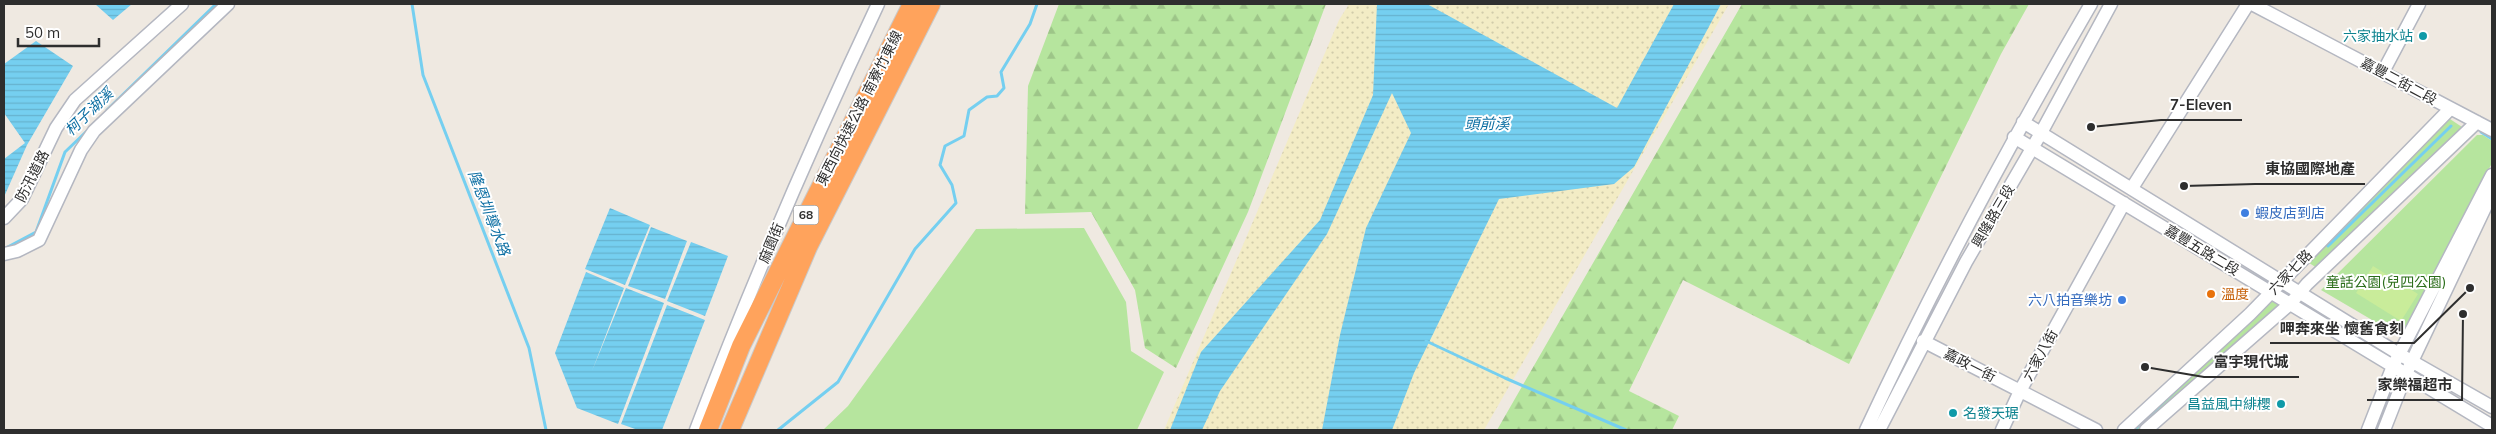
<svg xmlns="http://www.w3.org/2000/svg" width="2496" height="434" font-family="Mulish,'Noto Sans TC',sans-serif">
<style>
.grass{fill:#b6e59e}
.forest{fill:url(#forest-firs)}
.sand{fill:url(#sand-dots)}
.pitch{fill:#c9ec9a}
.water{fill:url(#water-rules)}
.lines{fill:none;stroke-linecap:round;stroke-linejoin:round}
.stream{stroke:#75cff0;stroke-width:3}
.minor-casing{stroke:#b4b7c1;stroke-width:15}
.highway-casing{stroke:#c9c9c9;stroke-width:20}
.minor{stroke:#fff;stroke-width:12}
.highway{stroke:#ffa35c;stroke-width:18}
.culture-dot{fill:#0f9aa8;stroke:#fff;stroke-width:2}
.shop-dot{fill:#3f7fe0;stroke:#fff;stroke-width:2}
.food-dot{fill:#e8710a;stroke:#fff;stroke-width:2}
.labels{text-anchor:middle;stroke-width:4;stroke-linejoin:round;paint-order:stroke}
.shield{fill:#fff;stroke:#6d6d6d;stroke-width:1}
.shield-label{font-size:12px;font-weight:bold;fill:#2e2e2e}
.culture-label{font-size:14px;fill:#0d838f;stroke:#fff;text-anchor:end}
.street-label{font-size:14px;fill:#2e2e2e;stroke:#fff}
.shop-label{font-size:14px;fill:#366cbe;stroke:#fff;text-anchor:start}
.park-label{font-size:14px;fill:#2c6e1b;stroke:#fff}
.food-label{font-size:14px;fill:#c56008;stroke:#fff;text-anchor:start}
.water-label{font-size:15px;font-style:italic;fill:#0d6fa3;stroke:#fff}
.leader{fill:none;stroke:#2e2e2e;stroke-width:2}
.callout-dot{fill:#2e2e2e;stroke:#fff;stroke-width:2}
.callout-label{font-size:15px;text-anchor:middle;font-weight:bold;fill:#2e2e2e;stroke:#fff;stroke-width:4;stroke-linejoin:round;paint-order:stroke}
</style>
<defs>
<pattern id="forest-firs" width="22" height="20" patternUnits="userSpaceOnUse" patternTransform="scale(1.25)"><rect width="22" height="20" fill="#b6e59e"/><path d="M5 1l3.5 6h-7zM16 11l3.5 6h-7z" fill="#9dc588"/></pattern>
<pattern id="sand-dots" width="8" height="8" patternUnits="userSpaceOnUse" patternTransform="scale(1.25)"><rect width="8" height="8" fill="#f3ecc5"/><path d="M2 2h.1M6 6h.1" fill="none" stroke="#d1cbaa" stroke-width="1.8" stroke-linecap="round"/></pattern>
<pattern id="water-rules" width="6" height="5" patternUnits="userSpaceOnUse" patternTransform="scale(1.25)"><rect width="6" height="5" fill="#75cff0"/><path d="M0 2.5h6" fill="none" stroke="#66b2ce"/></pattern>
</defs>
<rect width="100%" height="100%" fill="#efe9e1"/>
<path class="grass" d="M2450 119 2462 127 2317 268 2306 261Z
M2477 135H2483L2492 141V163L2401 337 2321 290Z
M1084 228 1126 302 1131 351 1164 372 1137 430H823L848 406 976 229Z
M2268 299 2279 305 2142 430H2128Z"/>
<path class="forest" d="M1059 4H1326L1248 212 1176 368 1145 348 1135 290 1091 212 1025 214 1028 86Z
M1742 4H2029L2001 54 1849 364 1683 280 1629 391 1679 416 1672 430H1497Z"/>
<path class="sand" d="M1349 4H1729L1484 430H1164L1339 20Z"/>
<path class="pitch" d="M2373 266 2418 294 2401 321 2356 293Z"/>
<path class="water" d="M95 4H132L113 20Z
M1377 4H1427L1617 108 1674 4H1721L1634 167 1614 184 1499 199 1414 373 1392 430H1322L1340 335 1366 228 1411 133 1392 93 1327 234 1220 391 1202 430H1170L1201 352 1320 220 1373 95Z
M36 41 73 66 27 145 4 197V159L25 143 4 113V64Z
M610 208 650 225 625 285 585 269Z
M651 227 687 241 665 299 628 286Z
M691 242 728 256 705 316 667 301Z
M586 272 624 288 592 371 626 288 664 303 618 424 577 408 555 353Z
M667 305 705 320 662 430H638L621 424Z"/>
<g class="lines">
<path class="stream" d="M412 4 423 75 529 348 546 430
M107 110 216 4
M2481 132 2492 139
M2328 246 2451 126
M4 249 36 232 65 152 89 129
M1426 341 1505 378 1626 430
M778 430 838 382 915 249 956 203 952 185 940 165 945 146 964 136 969 110 987 97 997 96 1004 88 1001 72 1030 24 1037 4
M2134 430 2188 379"/>
<defs>
<path id="minor" d="M2252 4 2492 130
M2383 72 2419 4
M2023 122 2399 354 2492 407
M2014 137 2492 426
M2132 188 2248 4
M4 218 22 199 56 128 75 100 182 4
M4 254 17 251 39 240 81 150 94 131 228 4
M1923 341 2096 430
M696 430C751 285 812 144 878 4
M1866 430C1934 284 2010 143 2091 4
M1879 430 1966 262 2041 133 2111 4
M2002 430 2020 391 2124 203
M2124 430 2250 314 2450 109
M2146 430 2291 303 2307 284 2477 122
M2368 430 2393 366 2492 175
M2384 430 2406 374 2492 193"/>
<path id="highway" d="M708 430 741 346 912 4
M730 430 808 247 931 4"/>
</defs>
<use href="#minor" class="minor-casing"/>
<use href="#highway" class="highway-casing"/>
<use href="#minor" class="minor"/>
<use href="#highway" class="highway"/>
</g>
<g class="culture-dot">
<circle cx="2423" cy="36" r="5"/>
<circle cx="2281" cy="404" r="5"/>
<circle cx="1953" cy="413" r="5"/>
</g>
<g class="shop-dot">
<circle cx="2245" cy="213" r="5"/>
<circle cx="2122" cy="300" r="5"/>
</g>
<circle class="food-dot" cx="2211" cy="294" r="5"/>
<g class="labels">
<rect class="shield" x="793.5" y="205.5" width="25" height="19" rx="4"/>
<g class="shield-label">
<text x="806" y="219">68</text>
</g>
<g class="culture-label">
<text x="2413" y="41">六家抽水站</text>
<text x="2271" y="409">昌益風中緋櫻</text>
<text x="1963" y="418" text-anchor="start">名發天琚</text>
</g>
<g class="street-label">
<text transform="translate(2399 81) rotate(28)" y="5">嘉豐二街二段</text>
<text transform="translate(859 108) rotate(-63)" y="5">東西向快速公路 南寮竹東線</text>
<text transform="translate(32 176) rotate(-63)" y="5">防汛道路</text>
<text transform="translate(1993 216) rotate(-60)" y="5">興隆路三段</text>
<text transform="translate(771 243) rotate(-67)" y="5">麻園街</text>
<text transform="translate(2202 250) rotate(31)" y="5">嘉豐五路二段</text>
<text transform="translate(2290 272) rotate(-46)" y="5">六家七路</text>
<text transform="translate(2040 355) rotate(-61)" y="5">六家八街</text>
<text transform="translate(1970 365) rotate(27)" y="5">嘉政一街</text>
</g>
<g class="shop-label">
<text x="2255" y="218">蝦皮店到店</text>
<text x="2112" y="305" text-anchor="end">六八拍音樂坊</text>
</g>
<g class="park-label">
<text x="2386" y="287">童話公園(兒四公園)</text>
</g>
<g class="food-label">
<text x="2221" y="299">溫度</text>
</g>
<g class="water-label">
<text transform="translate(89 112) rotate(-44)" y="5">柯子湖溪</text>
<text x="1487" y="129">頭前溪</text>
<text transform="translate(489 213) rotate(69)" y="5">隆恩圳導水路</text>
</g>
</g>
<path class="leader" d="M2091 127L2161 120H2242M2184 186L2255 184H2365M2470 288L2414 343H2270M2145 367L2204 377H2299M2463 314L2462 400H2367"/>
<g class="callout-dot">
<circle cx="2091" cy="127" r="5"/>
<circle cx="2184" cy="186" r="5"/>
<circle cx="2470" cy="288" r="5"/>
<circle cx="2145" cy="367" r="5"/>
<circle cx="2463" cy="314" r="5"/>
</g>
<g class="callout-label">
<text x="2201" y="110">7-Eleven</text>
<text x="2310" y="174">東協國際地產</text>
<text x="2342" y="334">呷奔來坐 懷舊食刻</text>
<text x="2251" y="367">富宇現代城</text>
<text x="2415" y="390">家樂福超市</text>
</g>
<rect width="2496" height="434" fill="none" stroke="#2e2e2e" stroke-width="10"/>
<path d="M18 38v8h81v-8" fill="none" stroke="#2e2e2e" stroke-width="2.5"/>
<text x="25" y="38" font-size="15" fill="#2e2e2e" stroke="#ffffff" stroke-width="4" paint-order="stroke">50 m</text>
</svg>
